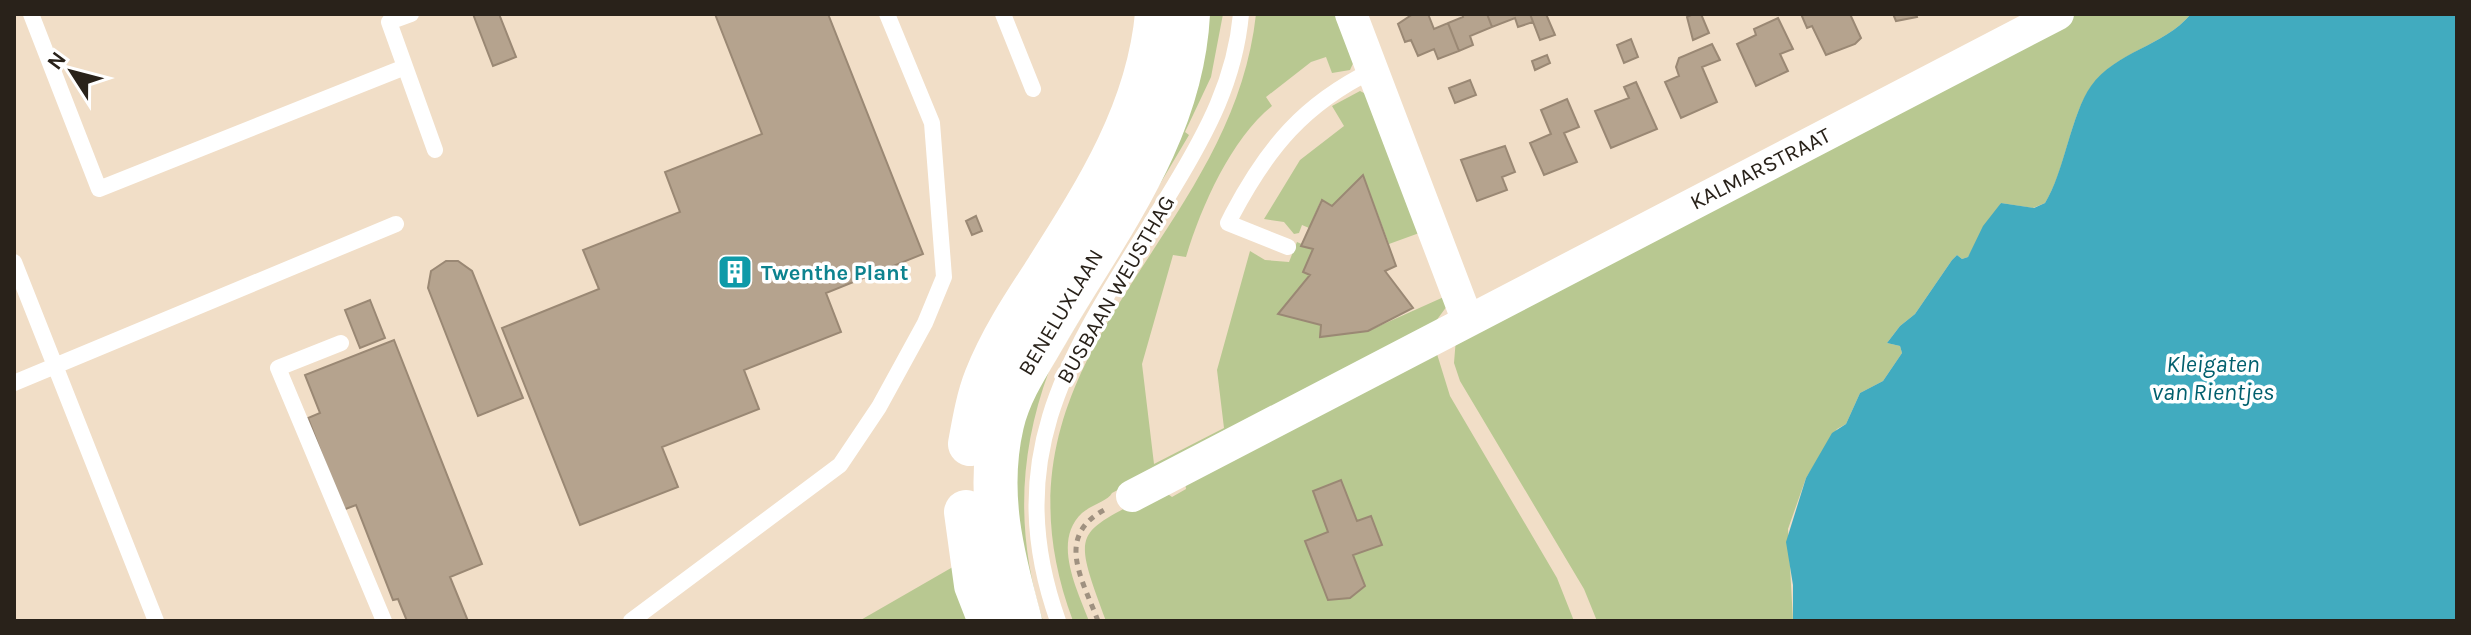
<svg xmlns="http://www.w3.org/2000/svg" width="2471" height="635" font-family="Karla,sans-serif">
<style>
.green{fill:#b8c891}
.water{fill:#41abbf}
.building{fill:#b5a38e;stroke:#9a8874;stroke-width:2}
.lines{fill:none;stroke-linecap:round;stroke-linejoin:round}
.path{stroke:#9f9180;stroke-width:5;stroke-dasharray:6 6;stroke-linecap:butt}
.lane{stroke:#fff;stroke-width:16}
.street{stroke:#fff;stroke-width:32}
.secondary{stroke:#fff;stroke-width:44}
.labels{text-anchor:middle;stroke-width:7;stroke-linejoin:round;paint-order:stroke}
.street-label{font-size:22px;fill:#29221a;stroke:#fff}
.culture-label{font-size:22px;font-weight:bold;fill:#0d838f;stroke:#fff;text-anchor:start}
.water-label{font-size:24px;font-style:italic;fill:#015f6d;stroke:#fff}
</style>
<rect width="100%" height="100%" fill="#f1dec7"/>
<path class="green" d="M1194 14H1223L1211 77 1185 132 1189 135 1049 371C1018 455 1016 536 1043 621H1026L1004 468Z
M1256 14H1339L1356 57 1350 70 1332 73 1326 57 1311 62 1266 97 1272 106C1231 139 1201 207 1186 257L1173 255 1142 364 1154 464 1224 428 1217 370 1250 251 1265 260 1289 262 1297 242 1313 249 1310 275 1278 314 1321 325V337L1368 331 1446 296 1447 306 1436 321 1112 493C1108 501 1091 505 1082 513 1052 541 1077 589 1089 621H1073C974 356 1231 246 1256 14Z
M2068 14H2191C2163 47 2116 51 2091 87 2070 116 2065 172 2045 203L2033 208 2001 203 1968 257 1962 259 1957 255 1952 260 1915 314 1900 326 1887 343 1900 346 1902 353 1883 381 1860 393 1846 424 1837 429 1806 478 1788 529 1793 621H1597L1584 589 1460 381 1454 363 1456 338Z
M1360 91 1370 96 1422 232 1389 244 1363 175 1332 206 1321 200 1309 228 1302 225 1299 233 1294 234 1284 222 1264 219 1300 160 1344 126 1332 106Z
M1437 354 1450 396 1557 578 1574 621H1106C1070 524 1075 536 1161 489L1172 497 1186 489 1185 481Z
M958 564 974 621H859Z"/>
<path class="water" d="M2191 14H2457V621H1793V585L1786 542 1806 478 1832 433 1846 424 1860 393 1883 381 1902 353 1900 346 1887 343 1900 326 1915 314 1952 260 1957 255 1962 259 1968 257 1983 226 2001 203 2034 208 2045 203C2064 173 2071 114 2091 86 2116 51 2163 47 2191 14Z"/>
<path class="building" d="M473 14H499L516 57 493 66Z
M715 14H828L923 254 826 293 841 332 744 370 759 409 662 447 678 487 580 525 502 328 599 289 583 250 680 212 665 172 762 134Z
M1413 14H1428L1434 29 1448 23 1459 51 1438 59 1434 49 1418 56 1411 40 1405 42 1398 24Z
M1462 14H1487L1492 27 1470 36 1473 45 1459 51 1448 23 1463 17Z
M1487 14H1530L1533 22 1518 27 1515 18 1492 27Z
M1530 14H1546L1555 35 1540 40Z
M1693 14H1701L1709 33 1693 40 1687 17Z
M1801 14H1850L1861 38 1855 44 1826 55 1812 26 1807 28Z
M1893 14H1916L1917 17 1896 21Z
M1778 18 1793 49 1780 54 1788 71 1756 86 1737 44 1756 35 1754 29Z
M1631 39 1638 57 1624 63 1617 45Z
M1712 44 1720 60 1702 67 1717 102 1681 118 1665 82 1679 76 1676 67 1679 58Z
M1547 55 1550 63 1535 70 1532 61Z
M1470 80 1476 95 1455 103 1449 88Z
M1636 82 1657 129 1611 148 1595 111 1629 98 1624 87Z
M1567 99 1579 127 1564 133 1577 162 1544 175 1530 143 1551 134 1541 110Z
M1505 146 1515 172 1502 177 1507 190 1477 201 1461 160Z
M1363 175 1396 266 1385 271 1413 308 1368 331 1320 337 1321 325 1278 314 1310 275 1303 272 1313 249 1301 246 1322 200 1332 206Z
M976 216 982 231 972 235 966 221Z
M446 261H458L472 271 523 398 478 416 428 288 431 271Z
M370 300 385 338 360 348 345 310Z
M394 340 482 564 450 577 468 621H407L398 599 393 600 356 505 343 510 308 418 320 413 305 375Z
M1341 480 1357 521 1371 516 1382 545 1353 555 1365 586 1350 598 1328 600 1305 541 1328 532 1313 491Z"/>
<g class="lines">
<path class="path" d="M1098 621C1082 578 1054 536 1106 509"/>
<path class="lane" d="M31 14 99 189 405 67
M411 14 389 22 435 150
M1003 14 1033 89
M1288 247 1228 223 1232 215C1268 147 1304 104 1373 70
M14 262 156 621
M341 343 278 368 384 621
M14 383 396 224
M631 621 840 465 879 407 925 323 944 277 932 123 887 14
M1058 621C994 441 1085 334 1173 188 1207 132 1235 80 1241 14"/>
<path class="street" d="M1351 14 1467 319
M1132 496 2058 14"/>
<path class="secondary" d="M970 444C974 422 978 398 986 378 1000 342 1022 308 1043 276 1095 194 1148 113 1157 14
M966 512 976 585 990 621
M1020 621C1002 555 986 493 1002 424 1010 389 1033 357 1050 327 1108 227 1182 134 1188 14"/>
</g>
<defs>
<symbol id="building-square" viewBox="-11 -11 22 22"><rect x="-9" y="-9" width="18" height="18" rx="4" fill="#0f9aa8" stroke="#fff"/><path d="M-4-6H4V6H1V3H-1V6H-4ZM-2.5-4.3h1.7v1.8h-1.7ZM.8-4.3h1.7v1.8H.8ZM-2.5-1h1.7V.8h-1.7ZM.8-1h1.7V.8H.8Z" fill="#fff"/></symbol>
</defs>
<g fill-rule="evenodd">
<use href="#building-square" x="715" y="252" width="40" height="40"/>
</g>
<g class="labels">
<g class="street-label">
<text transform="translate(1760 168) rotate(-27)" y="8">KALMARSTRAAT</text>
<text transform="translate(1115 289) rotate(-60)" y="8">BUSBAAN WEUSTHAG</text>
<text transform="translate(1060 312) rotate(-59)" y="8">BENELUXLAAN</text>
</g>
<g class="culture-label">
<text x="761" y="280">Twenthe Plant</text>
</g>
<g class="water-label">
<text x="2213" y="372">Kleigaten<tspan x="2213" dy="28">van Rientjes</tspan></text>
</g>
</g>
<rect width="2471" height="635" fill="none" stroke="#29221a" stroke-width="32"/>
<g transform="translate(72 72) rotate(306)" stroke="#ffffff" stroke-width="6" paint-order="stroke">
<path d="M0-6L14 30L0 20L-14 30Z" fill="#29221a"/>
<text y="-12" font-size="22" font-weight="bold" text-anchor="middle" fill="#29221a">N</text>
</g>
</svg>
